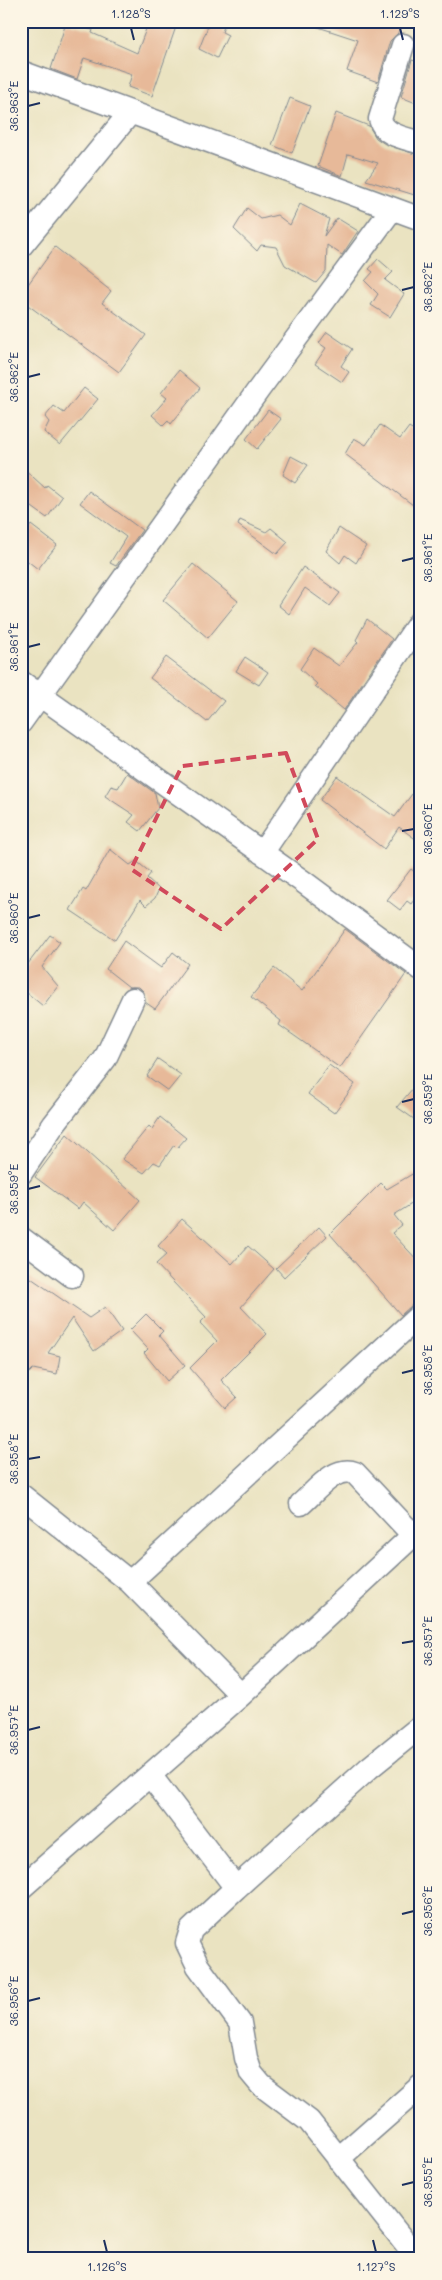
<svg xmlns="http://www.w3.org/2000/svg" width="442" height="2280" font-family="Mali,sans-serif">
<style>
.building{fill:#e7b999}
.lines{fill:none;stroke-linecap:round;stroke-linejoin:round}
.minor-casing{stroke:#828990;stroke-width:25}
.minor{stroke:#fff;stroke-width:22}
.marked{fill:none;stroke:#d1495b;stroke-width:4;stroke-dasharray:10 6;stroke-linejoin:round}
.ticks{fill:none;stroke:#1b2f5e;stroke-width:2}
.neatline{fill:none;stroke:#1b2f5e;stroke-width:2}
.ticks-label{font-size:12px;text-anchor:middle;fill:#1b2f5e}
</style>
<rect width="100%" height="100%" fill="#fcf5e5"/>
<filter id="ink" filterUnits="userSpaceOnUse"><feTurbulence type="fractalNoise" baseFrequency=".02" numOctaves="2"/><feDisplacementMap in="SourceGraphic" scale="10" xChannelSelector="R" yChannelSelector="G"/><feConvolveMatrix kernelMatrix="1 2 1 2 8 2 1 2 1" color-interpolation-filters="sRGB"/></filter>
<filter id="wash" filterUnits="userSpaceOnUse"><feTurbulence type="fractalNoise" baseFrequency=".0096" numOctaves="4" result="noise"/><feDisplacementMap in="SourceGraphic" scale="20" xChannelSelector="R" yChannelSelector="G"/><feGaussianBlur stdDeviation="1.12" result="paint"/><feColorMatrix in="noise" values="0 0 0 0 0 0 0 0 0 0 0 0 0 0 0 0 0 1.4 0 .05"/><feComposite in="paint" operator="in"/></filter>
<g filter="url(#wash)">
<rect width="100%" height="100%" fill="#eae3c1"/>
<g id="blocks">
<path class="building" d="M149 21H178L152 96 128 87 132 74 84 58 77 79 51 69 66 23 93 30 92 33 137 53Z
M210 21H226L222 32 228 35 217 58 199 49Z
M309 21H401L398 33 390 41 378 82 347 71 358 40 309 24Z
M412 60 421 63V105L401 97Z
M290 98 310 106 292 153 272 145Z
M336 113 369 126 376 138 385 144 421 156V197L366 180 378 163 348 154 342 176 318 166Z
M300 204 329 219 324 236 337 218 358 231 342 255 327 245 326 271 316 283 285 265 276 247 261 245 257 251 234 229 247 208 261 219 277 215 290 225Z
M55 247 111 291 102 303 146 335 119 372 21 300V294Z
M378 259 393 272 385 280 404 294 390 317 371 305 378 294 365 281 373 272 369 269Z
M327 332 352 349 341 366 349 372 342 382 315 364 326 348 319 343Z
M179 370 200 388 171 424 168 420 163 425 152 415 167 398 161 393Z
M84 388 98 399 60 445 44 432 49 422 45 417 54 406 64 413Z
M268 410 281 419 257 449 246 439Z
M380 425 400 439 409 427 421 435V511L345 454 354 438 366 445Z
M291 456 308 465 295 483 283 475Z
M21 466 45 488 47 485 62 497 47 518 21 499Z
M89 491 142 530 116 566 110 563 126 537 80 503Z
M240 520 266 532 271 528 288 542 277 554 238 525Z
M31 525 57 545 38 569 21 556V538Z
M339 528 366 546 356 563 345 555 340 563 326 551Z
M193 564 238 601 208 638 163 600Z
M303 567 340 593 330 606 305 588 289 614 278 605Z
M367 619 392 639 344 710 315 686 317 684 300 669 314 648 339 666 358 642 356 640Z
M166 657 224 701 207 722 150 678Z
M245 657 268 672 259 685 236 671Z
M127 773 155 793 158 808 140 831 128 822 134 815 105 796 111 786 118 788Z
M337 776 395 817 412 794 421 801V843L399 827 384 849 320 800Z
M110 849 130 865 136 861 151 873 147 878 159 889 155 898 146 906 140 900 115 940 70 910 83 889 86 891Z
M411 869 421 877 415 885 421 890 411 904 407 901 400 910 387 900Z
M345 929 406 974 340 1068 279 1025 281 1021 251 997 274 968 302 991Z
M50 935 60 942 42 967 58 986 43 1006 21 988V973Z
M124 941 161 968 173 952 188 964 155 1009 145 1002 144 992 139 987H129L106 969Z
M158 1059 181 1075 168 1091 147 1076Z
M329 1065 355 1084 334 1113 308 1094Z
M413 1088 421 1094V1124L397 1107Z
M160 1117 186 1138 177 1148 174 1145 160 1165 154 1162 144 1173 122 1159 149 1126 152 1129Z
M67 1134 140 1200 114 1230 83 1202 78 1209 35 1177Z
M414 1173 421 1183V1198L394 1215 402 1225 392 1233 421 1264V1301L413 1304 401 1315 330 1234 381 1183 387 1189Z
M182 1219 232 1264 248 1246 274 1269 241 1307 267 1334 221 1380 237 1397 225 1408 190 1368 217 1341 200 1323 206 1317 156 1264 167 1254 158 1246Z
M319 1227 327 1236 284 1277 276 1268Z
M28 1276 89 1318 105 1307 122 1331 94 1351 72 1318 48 1353 60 1356 57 1374 33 1369 29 1373 21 1367V1286Z
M146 1314 163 1331 159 1335 185 1365 167 1381 144 1353 148 1349 130 1330Z"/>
</g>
</g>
<g filter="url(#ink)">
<use href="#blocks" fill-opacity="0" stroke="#828990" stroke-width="1"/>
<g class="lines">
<defs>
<path id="minor" d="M403 45 380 119C384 136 406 138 421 143
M21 72 421 219
M21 246 130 113
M21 682 305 883 421 969
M21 722 259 389 392 209
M262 853 421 620
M21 1173 54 1124 105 1059 133 999
M21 1238 72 1276
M21 1495 130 1582 241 1695
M301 1504C316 1491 335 1465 355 1473L413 1535
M130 1582 421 1314
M150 1775 236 1888 191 1930 187 1943 198 1966 240 2023 246 2058 251 2073 261 2085 309 2121 418 2259
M21 1888 241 1695 421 1528
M236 1888 369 1768 421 1726
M338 2159 421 2086"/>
</defs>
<use href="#minor" class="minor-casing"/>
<use href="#minor" class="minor"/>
</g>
</g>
<path class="marked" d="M286 753 318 839 221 929 131 869 182 766Z"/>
<path class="ticks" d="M131 28 134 40M400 28 403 40M28 106 40 103M402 290 414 287M28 377 40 374M402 561 414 558M28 647 40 644M402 831 414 829M28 918 40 915M402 1102 414 1099M28 1189 40 1186M402 1373 414 1370M28 1459 40 1457M402 1643 414 1641M28 1730 40 1727M402 1914 414 1911M28 2001 40 1998M402 2185 414 2182M104 2240 107 2252M373 2240 376 2252"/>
<rect width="442" height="2280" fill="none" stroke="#fcf5e5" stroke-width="55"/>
<rect x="28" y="28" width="386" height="2224" class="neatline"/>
<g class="ticks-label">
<text x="131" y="18">1.128°S</text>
<text x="400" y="18">1.129°S</text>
<text transform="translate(14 106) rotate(-90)" y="4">36.963°E</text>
<text transform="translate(428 287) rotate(-90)" y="4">36.962°E</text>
<text transform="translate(14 377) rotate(-90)" y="4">36.962°E</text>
<text transform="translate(428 558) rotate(-90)" y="4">36.961°E</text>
<text transform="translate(14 647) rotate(-90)" y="4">36.961°E</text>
<text transform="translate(428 829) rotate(-90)" y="4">36.960°E</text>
<text transform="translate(14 918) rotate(-90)" y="4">36.960°E</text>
<text transform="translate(428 1099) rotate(-90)" y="4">36.959°E</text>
<text transform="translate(14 1189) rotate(-90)" y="4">36.959°E</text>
<text transform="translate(428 1370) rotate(-90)" y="4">36.958°E</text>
<text transform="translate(14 1459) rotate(-90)" y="4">36.958°E</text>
<text transform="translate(428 1641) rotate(-90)" y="4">36.957°E</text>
<text transform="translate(14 1730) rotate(-90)" y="4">36.957°E</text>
<text transform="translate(428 1911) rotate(-90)" y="4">36.956°E</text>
<text transform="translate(14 2001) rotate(-90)" y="4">36.956°E</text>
<text transform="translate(428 2182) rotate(-90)" y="4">36.955°E</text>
<text x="107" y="2271">1.126°S</text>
<text x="376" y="2271">1.127°S</text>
</g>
</svg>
